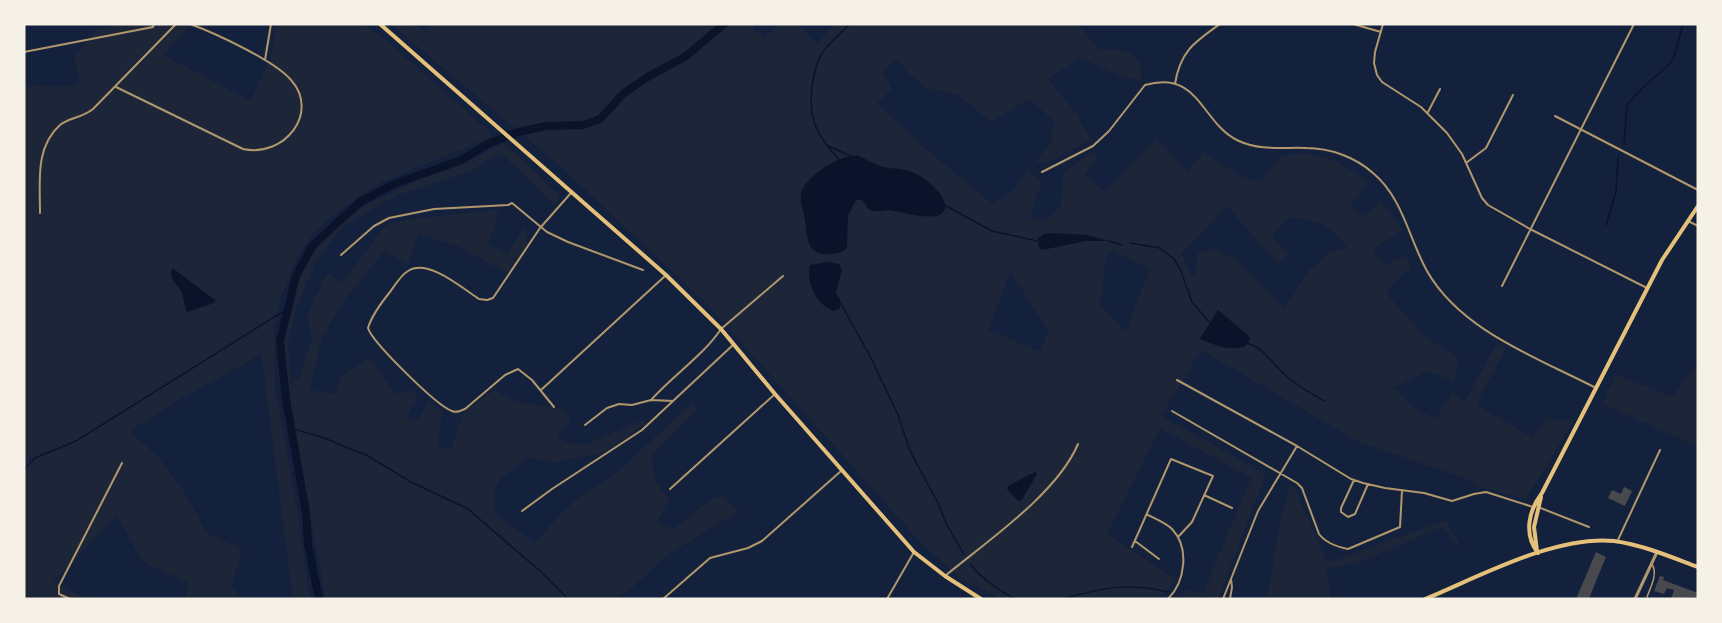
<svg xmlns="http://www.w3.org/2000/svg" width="1722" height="623" font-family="'Asap Condensed',sans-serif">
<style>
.green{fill:#1d2539;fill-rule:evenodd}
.water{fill:#0b132b}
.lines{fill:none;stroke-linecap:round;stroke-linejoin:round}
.stream{stroke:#0b132b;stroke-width:1.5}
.river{stroke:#0b132b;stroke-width:8}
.building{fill:#48494c}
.service{stroke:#b1986c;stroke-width:1.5}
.minor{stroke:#b1986c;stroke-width:2}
.tertiary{stroke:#b1986c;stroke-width:3}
.secondary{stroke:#e5c07b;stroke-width:4}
.primary{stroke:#e5c07b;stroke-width:4}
</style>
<rect width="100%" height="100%" fill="#14213d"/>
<path class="green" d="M118 24H192L163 55 251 101 271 56 277 24H363L387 41 494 136 382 182 342 208 316 230 298 255 280 299 274 327 275 386 297 509 310 599H293L261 352 252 360 180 399 130 431 158 457 184 491 207 533 242 549 231 587 243 599H230L229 596 226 599H184L190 584 142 561 117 515 53 581 87 599H24V85L70 87 80 83 74 56 96 30Z
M391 24H414L425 32 431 24H757L753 29 765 38 777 24H799L817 44 834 24H1078L1099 49 1126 51 1139 60 1142 81 1123 77 1081 58 1048 79 1076 113 1091 140 1049 162H1035L1051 142 1054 121 1029 99 992 122 958 95 927 88 908 73 897 59 883 72 892 89 877 103 923 147 993 204 1013 191 1027 171 1042 181 1030 217 1045 222 1061 206 1063 173 1094 151 1098 158 1084 174 1105 192 1157 139 1188 172 1203 152 1244 178 1261 182 1281 156C1321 150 1336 161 1368 181L1350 207 1364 216 1381 201 1403 230 1372 250 1384 265 1406 256 1411 267 1393 284 1387 294 1424 336 1458 358 1454 381 1428 371 1393 387 1417 410 1436 418 1452 394 1465 401 1497 343 1506 348 1476 405 1532 437 1547 420H1574L1526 499 1478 487 1469 480 1359 442 1201 350 1161 416 1266 474 1218 599H1181L1185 590 1203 593 1251 478 1160 428 1107 534 1176 579 1158 599H1001L960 578 923 545 704 301 560 166ZM1227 206 1278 264 1288 254 1272 236 1289 217C1318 221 1328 224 1347 247L1329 253 1310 269 1284 309 1236 260 1215 248 1198 253 1194 279 1181 254ZM1109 250 1150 268 1126 331 1100 306 1105 265ZM1010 271 1048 330 1041 352 989 330Z
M503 142 561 196 554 205 502 154 492 157 473 170 396 196 345 225 316 261 296 308 288 344 291 384 300 376 312 338 307 315 327 273 342 283 386 225 411 219 500 210 488 244 507 254 524 227 527 243 507 273 458 246 418 234 409 264 384 251 342 303 321 340 310 390 337 394 339 378 369 358 396 394 412 389 417 397 406 418 416 422 429 402 442 412 437 447 451 449 464 412 495 390C516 405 538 406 563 409L571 419 557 435 568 443 585 445 645 419 644 424 627 438 599 454 552 462 529 457C505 476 488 480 496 514L534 543 560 515 580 496 614 475 692 403 698 409 652 455 654 478 669 500 657 522 674 529 713 498 724 497 738 512 667 555 632 588 614 599H326L294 433 282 337 298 279 311 257 322 243 344 221 367 204 418 180 464 164Z
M1698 366V446L1602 404 1616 375 1672 397 1692 370Z
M1289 487H1294L1326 560 1334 561 1446 520 1459 543 1457 546 1443 527 1357 563 1326 568 1331 599H1267L1278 533Z"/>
<path class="water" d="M857 155C866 159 874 164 883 167 890 169 898 168 905 170 919 172 948 193 945 209 941 225 900 211 889 210 883 210 877 213 871 210 866 208 866 204 862 200H856L848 215 847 248C842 253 838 253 831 254 806 257 808 238 805 220 804 211 799 202 801 193 807 174 839 156 857 155Z
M1051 233 1087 235 1109 241H1086L1042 250 1039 248 1038 238 1044 234Z
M828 262 839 264 842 270 836 293 840 300V308L834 311C817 306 805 281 810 265Z
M172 268C187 278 200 290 216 300L214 303 187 312C185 307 184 302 183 296 180 285 168 281 172 268Z
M1218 310 1249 336 1250 339 1246 346C1231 352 1214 345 1200 339Z
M1035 472 1037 474 1021 501H1018L1007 489 1008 486Z"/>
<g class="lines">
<path class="stream" d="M1624 145 1627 105 1641 89 1670 64 1675 54 1683 24
M828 146 851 156
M840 161C817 135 808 121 812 86 814 75 815 65 821 55 828 43 840 35 849 24
M944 205 992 231 1037 241
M1606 225 1616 192 1618 158
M1109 241 1122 245
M1130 243 1160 248 1174 259 1180 269 1192 302 1211 324
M839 300 870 356 898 415 910 451 937 501 946 523 964 555
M1247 343C1264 348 1272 363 1284 374 1296 385 1310 393 1324 401
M291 428 324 438 368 456 411 482 468 509 540 571 568 599
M24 469 35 458 76 441 287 309
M970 564C981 578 1001 593 1017 599
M1181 598 1183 599
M1062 599C1102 588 1127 582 1168 592"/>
<path class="river" d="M319 599 308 544 306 513 286 399 280 341 296 276 312 246 360 202 394 184 461 160 488 144 518 132 546 126 583 125 600 119 624 93 649 76 685 57 724 24"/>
</g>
<path class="building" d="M1624 487 1632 491 1625 506 1608 498 1612 490 1621 494Z
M1596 552 1606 557 1596 581 1589 599H1576Z
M1660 576 1664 577 1663 580 1698 593V599L1692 597 1671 599 1674 590 1667 588 1664 594 1654 591Z"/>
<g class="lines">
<path class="service" d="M1647 597C1651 586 1658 574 1652 564"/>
<path class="minor" d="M1353 24 1381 32
M1383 24 1375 52 1374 63 1377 75 1382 82 1421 107 1447 133 1462 154 1482 198 1488 205 1530 229 1647 288
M24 52 153 27 154 24
M265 60 271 24
M1175 84C1180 51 1195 42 1220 24
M116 87 243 149C285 158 320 112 291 80 275 61 215 33 190 24
M1428 112 1440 89
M1555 116 1698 190
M1466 163 1486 148 1513 95
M1042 172 1093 146 1109 131 1145 85C1200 69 1201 124 1239 141 1260 151 1284 147 1306 148 1330 148 1355 157 1373 173 1403 198 1409 239 1427 271 1461 331 1538 358 1596 388
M40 213C40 182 35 147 60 125 68 118 82 118 93 109L176 24
M1688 221 1698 226
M341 255 374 226 389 218 434 209 508 205 512 203 547 232 568 242 643 270
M1502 286 1634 24
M1177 380 1297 446 1351 479 1363 483 1385 488 1424 493 1452 501 1474 494 1486 492 1533 507
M541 390 665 276
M651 400C673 375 703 356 721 329L783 276
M554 407 532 380 518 369 505 375 465 409C460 411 457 413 452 411 437 406 372 342 368 328 372 315 381 303 390 292 395 285 401 275 408 271 428 258 462 288 479 299L487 300 493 298 540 228 571 193
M1172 411 1297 483 1302 488 1319 534C1325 542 1338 547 1348 549L1400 527 1402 491
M585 425 607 408 619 404 632 405 651 400 673 401
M1354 480 1341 508V512L1348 517 1355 514 1368 484
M670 489 775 394
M1204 495 1232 508
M1538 507 1589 527
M522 511 552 489 642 430 734 344
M1148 515C1156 519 1166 523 1172 529 1190 548 1185 582 1168 599
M1135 541 1159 559
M1617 542 1660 450
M1132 547 1171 459 1213 476 1192 522 1178 537
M945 576C986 542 1057 494 1078 444
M70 599 59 594V586L122 463
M663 599 710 558 748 548 762 541 841 471
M887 599 914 552
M1223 599 1258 511 1297 446
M1230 599 1232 587 1231 579"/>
<path class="tertiary" d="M1635 599 1657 552"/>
<path class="secondary" d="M1537 551 1534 527 1541 497
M1538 553C1523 534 1529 510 1542 493L1662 260 1698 206"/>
<path class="primary" d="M380 24 666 275 721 329 775 394 914 552 945 576 981 599
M1425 599C1479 577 1555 535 1614 541 1643 545 1671 557 1698 567"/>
</g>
<rect width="1722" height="623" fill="none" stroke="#f6f1e7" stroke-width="51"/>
</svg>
